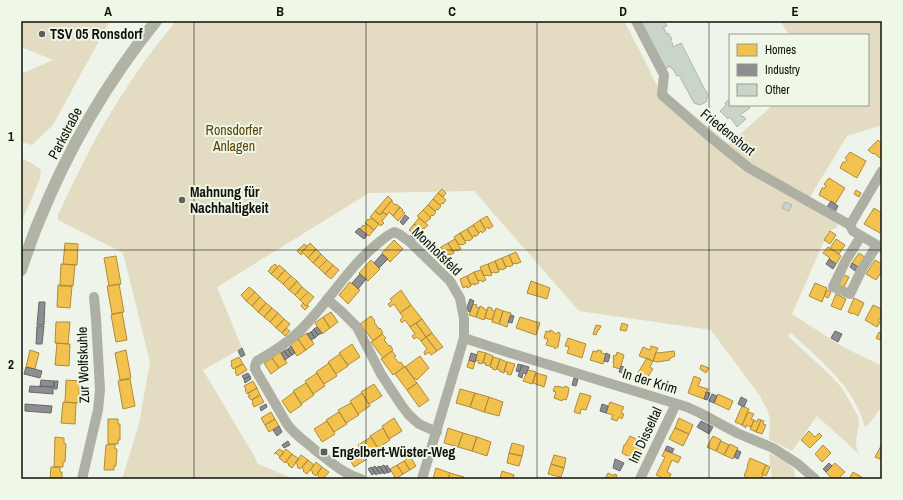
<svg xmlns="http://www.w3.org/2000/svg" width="903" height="500" font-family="'Archivo Narrow',sans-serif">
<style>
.green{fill:#e3dbc2}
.homes{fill:#f2c14e;stroke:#ae8c3a}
.industry{fill:#8d8d92;stroke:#67686a}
.building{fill:#cad5ca;stroke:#b0b4ae}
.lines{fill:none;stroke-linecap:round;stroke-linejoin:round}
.minor{stroke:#aeb0a3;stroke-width:10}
.major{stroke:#b1b3a5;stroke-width:12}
.grid{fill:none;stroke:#0f110c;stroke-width:1;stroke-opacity:0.55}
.poi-dot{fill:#5d605a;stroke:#eff7e7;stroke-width:1.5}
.labels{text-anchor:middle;stroke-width:4;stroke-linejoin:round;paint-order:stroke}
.poi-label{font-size:14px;font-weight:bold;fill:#0f110c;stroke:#eff7e7;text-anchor:start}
.park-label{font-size:14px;fill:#5a440a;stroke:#eff7e7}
.street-label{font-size:14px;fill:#0f110c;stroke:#eff7e7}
.neatline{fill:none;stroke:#0f110c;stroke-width:1.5}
.grid-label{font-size:13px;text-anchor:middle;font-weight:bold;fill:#0f110c}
</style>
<rect width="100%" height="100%" fill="#eff4ea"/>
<path class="green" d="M21 21H110L53 125 32 145 21 142V74L53 60 21 47Z
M176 21H624L646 63 656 84 729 144 773 105H868V35H789L780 21H882V125L847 136 810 197 838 225 836 228 828 232 792 314 843 347 882 366V406L870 423 865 427C854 386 820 360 790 332L788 336 829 374 842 388 858 416 859 424 856 442 857 450 859 454 817 416 792 451 769 439 770 419 767 409 760 396 711 330 579 311 474 191 369 193 217 287 242 348 203 370 253 454 258 464 294 479H122L139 424 150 362 123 253 58 220V215C70 189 82 164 95 140 118 98 145 58 176 21Z
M21 158 33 164 41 170 40 179 21 223Z
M769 453 784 461 794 469 795 479H772Z"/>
<path class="homes" d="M878 140 882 144V156L880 158 874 153 873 154 868 150Z
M850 152 866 161 857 178 840 168 843 162H845L847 160 845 158Z
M829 178 845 188 835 204 819 195 822 188H825L826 186 824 184Z
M442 189 446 193 443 197 438 193Z
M856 190 861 193 859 197 854 194Z
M438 193 446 200 443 204 442 203 440 205 433 199Z
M388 196 392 200 380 215 375 211Z
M433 199 441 206 438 210 437 209 435 211 428 205Z
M392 200V202L395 205 396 204 400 207 393 216 389 212 387 215 382 212Z
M428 205 436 212 433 216 432 215 430 217 423 210Z
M400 207 403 210 402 211 405 213 398 221 393 216Z
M874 208 882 213V230L880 233 864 224Z
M423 210 431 218 425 223 417 216Z
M375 211 380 215 382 212 387 215 382 221 384 223 381 226 370 217Z
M487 216 493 226 489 229 488 227 485 229 480 220Z
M372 218 379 224 374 230 365 223 368 219 369 220Z
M419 218 428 225 424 229 423 228 421 230 414 224Z
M480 220 486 230 482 233 481 231 479 233 473 225Z
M367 224 374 230 369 236 360 229 363 225 364 226Z
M414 224 422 231 419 235 418 234 416 236 409 230Z
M473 225 479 234 475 237V235L472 237 467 229Z
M467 229 473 238 469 241 468 240 465 241 460 233Z
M830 231 836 235 830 244 824 240Z
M460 233 466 243 462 245V244L459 245 454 237Z
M455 239 461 249 457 251 456 250 453 252 448 243Z
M836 239 845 245 839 254 830 248Z
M394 240 403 249 390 262 382 253Z
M65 243 78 244 77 265 63 264Z
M310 243 316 249 308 258 302 252Z
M448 243 454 253 450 255 449 254 447 256 441 247Z
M304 244 307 246 302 252V253L301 255 297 251Z
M441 247 447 257 443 259V258L440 260 435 252Z
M828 247 841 256 836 264 829 259 830 258 823 253Z
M316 249 321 254 313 263 308 258Z
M516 252 521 262 516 264V263L513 264 509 255Z
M859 253 866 258 860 268 852 263Z
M321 254 327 260 319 268 313 263Z
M509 255 513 265 509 267 508 266 506 267 502 258Z
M116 256 121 284 109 286 104 258Z
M502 258 506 268 502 270 501 269 499 270 495 261Z
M327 260 333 265 325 274 319 268Z
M371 260 380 269 368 281 359 273Z
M875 260 882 264V271L876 280 866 274Z
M495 261 499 272 495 273 494 272 491 273 488 264Z
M61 264 75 265 73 286H60Z
M275 264 278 267 271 274 268 271 271 268H270Z
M488 264 492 275 488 276 487 275 484 276 480 267Z
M279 265 285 270 277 279 271 274Z
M333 265 339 270 331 279 325 274Z
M285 270 291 276 283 284 277 279Z
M481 270 486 280 482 282 481 280 478 281 474 272Z
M474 272 479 283 474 285V283L471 285 467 276Z
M842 274 849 277 844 287 837 284Z
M291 276 297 281 289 290 283 284Z
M467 276 471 286 467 288V286L463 288 460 279Z
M297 281 302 287 295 295 289 290Z
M531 281 550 288 547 299 527 293Z
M350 282 360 290 348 304 339 295Z
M815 283 827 288 822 302 809 296Z
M119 284 124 312 112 314 107 286Z
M58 285 72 286 70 308 57 307Z
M249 287 255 292 246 301 241 295Z
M302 287 308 292 300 300 295 295Z
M401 290 411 305 400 313 394 304 390 307 388 304 392 301 390 299Z
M827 290 831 292 828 298 824 296Z
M255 292 260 297 252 306 246 301Z
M308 292 314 297 306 306 300 300Z
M836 294 846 299 841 310 831 306Z
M260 297 266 303 258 312 252 306Z
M854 298 864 303 858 316 853 313 852 314 848 312Z
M266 303 272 308 264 317 258 312Z
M303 303 306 306 307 305 309 306 305 310 301 306Z
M473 304 477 305 476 307 479 308 476 317 469 315Z
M411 305 422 319 410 327 405 320 402 323 400 320 403 317 400 313Z
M873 305 882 309V315L878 321 880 322 877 327 865 320Z
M480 306 484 308V309L487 310 484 320 476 317Z
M488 307 492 308V310L495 311 492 320 485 318Z
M272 308 278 313 270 322 264 317Z
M496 308 503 311 499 324 492 322Z
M503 311 511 313 507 327 499 324Z
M122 312 127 340 116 342 111 315Z
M331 312 338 322 330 328 323 317Z
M278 313 284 319 276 328 270 322Z
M371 316 375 321 374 322 379 329 380 328 383 333 373 341 360 324Z
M323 317 330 328 322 334 315 323Z
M520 317 540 323 536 335 516 328Z
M284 319 290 324 282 333 276 328Z
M422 319 432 333 426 337 416 323Z
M56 322H70L68 344 55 343Z
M416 323 426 337 421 341 417 337 414 339 412 336 415 334 410 327Z
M622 323 628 325 626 331 620 330Z
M596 325 601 326 599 330H598L596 335 593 334Z
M286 328 290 331 285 336 282 333Z
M550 330 554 332V333L556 334 558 332 560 333V336L558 347 556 348 555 349 554 347 546 345 548 339 544 338 546 331 550 332Z
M879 332 882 334V337L880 340 876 338Z
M307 333 314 344 306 350 298 339Z
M432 333 443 347 437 351 426 337Z
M382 334 386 338 384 340 389 346 390 345 393 350 383 358 371 342Z
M426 337 437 351 431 355 429 352 425 355 424 352 427 349 421 341Z
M568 338 586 344 582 358 567 353 569 347 565 346Z
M298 339 306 350 297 356 290 345Z
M57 343 70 344 69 366 55 365Z
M352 344 360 357 348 365 339 353Z
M651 346 658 348 653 361 639 356 643 347 650 350Z
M30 350 39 353 35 369 26 367Z
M126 350 131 378 120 380 115 353Z
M597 350 602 351 601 353 605 354V355H606L603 364 590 360 593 351 597 352Z
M392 351 396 356 394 357 399 363 401 362 404 367 393 375 381 359Z
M478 351 486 353 482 364 478 363 479 361 476 360 475 362Z
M674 351 675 356 669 359 670 360 658 362 653 361 656 352 658 353Z
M280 352 287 363 279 368 272 358Z
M617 352 624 355 620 369 613 367 614 364 613 363 614 359H613L614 355 616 356Z
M486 353 493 356 490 366 485 365 486 363H483Z
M340 354 348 366 336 374 328 362Z
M420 356 429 368 417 380 415 378 414 379 405 367Z
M239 357 243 364 233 369 231 365 232 364 231 361Z
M493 357 500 359 496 370 492 369 493 368 490 367Z
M272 358 279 368 271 374 264 363Z
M647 358 653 361 650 367 653 369 643 384 634 379Z
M500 359 507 362 504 373 499 371 500 370 497 369Z
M469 360 475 362 473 369 467 367Z
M507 362 515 364 511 375 507 374 508 372 504 371Z
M329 363 337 376 324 384 316 372Z
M243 364 247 370 237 376 235 372 236 371 235 368Z
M701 365 709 368 706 373 700 369Z
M405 366 417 383 407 390 395 374Z
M528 370 536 372 532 384 523 381Z
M317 373 325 386 313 394 305 381Z
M536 373 547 376 544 387 533 383Z
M694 376 701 379 698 386 708 389 704 399 688 393Z
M130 379 135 406 123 409 118 381Z
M66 380 80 381 78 403 65 402Z
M253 381 257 388 247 394 245 390 246 389 244 386Z
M306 383 314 395 301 404 293 391Z
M417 383 429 400 419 407 407 390Z
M374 384 382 396 369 404 361 392Z
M555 386 557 387 558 386 564 388 565 386 568 387 569 389 568 394V395L566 400 563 399 562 401 554 398 556 392 553 391Z
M257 388 260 395 251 400 248 396H250L248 393Z
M460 389 475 393 470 407 456 403Z
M294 392 302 405 290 413 282 401Z
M362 393 370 406 358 414 350 401Z
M475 393 489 397 484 412 470 407Z
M580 393 591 396 586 410 581 409 580 414 574 412Z
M718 394 733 401 729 410 714 403Z
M260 395 264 402 254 407 252 403 253 402 252 400Z
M489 397 503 402 499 416 484 412Z
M63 402 76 403 75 424 61 423Z
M610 402 624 407 621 413 624 414 622 419 619 417 617 421 611 419 613 415 606 413Z
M351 403 359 415 346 423 338 410Z
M742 406 749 409 742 425 735 422Z
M271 412 275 419 265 425 261 418Z
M339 412 347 424 334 432 326 420Z
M748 412 754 414 751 419 754 420 751 427 746 425V428L742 425Z
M394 418 402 431 389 439 382 426Z
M679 418 693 425 689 434 675 428Z
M108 419H118V424H120V440H118V444H108Z
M275 419 279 426 269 432 265 425Z
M758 419 761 420 756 432 750 429 754 420 757 422Z
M761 420 764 421 763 424 766 425 762 434 756 432Z
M327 421 335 434 322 442 314 429Z
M383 428 390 440 378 448 370 436Z
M448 428 463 433 458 447 444 443Z
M675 428 689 434 683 446 669 439Z
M809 431 815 437 819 433 822 436 810 448 801 440Z
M463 433 477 437 472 451 458 447Z
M630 436 642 442 639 447 641 449 640 452 638 454H636L633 459 622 453 624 445H625Z
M713 436 721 440 716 451 707 447Z
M55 437 64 438V443L66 444 65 462H63V467H54Z
M371 437 379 450 366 457 358 445Z
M477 437 491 442 487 456 472 451Z
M721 441 729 445 724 455 716 451Z
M512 443 524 446 522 456 509 453Z
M115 444V449H117L116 466H114V470H104L106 445Z
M730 444 738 448 733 459 724 455Z
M882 444V460L875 457Z
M823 445 831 453 822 462 815 454Z
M359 447 367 459 354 467 347 454Z
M279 449 284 452 280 457 276 453 274 454Z
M286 449 292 454 285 463 279 458Z
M665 450 681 457 678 463 672 460 667 472 671 474 669 479H661V477L656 475 665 457 662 456Z
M509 453 522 456 519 466 507 463Z
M292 454 299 459 292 468 288 465 289 464 286 462Z
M301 455 308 460 300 469 297 467 298 465 295 463Z
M554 455 566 458 564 468 551 464Z
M410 456 416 466 410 470 404 461Z
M750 458 766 465 762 474 763 475 761 479H749L744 476 748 466H747Z
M308 460 314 465 307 474 303 471 304 470 302 468Z
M404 461 410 470 403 474 397 465Z
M316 462 322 467 316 476 312 473 313 472 310 470Z
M835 463 845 472 838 479H832L826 472Z
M551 464 564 468 561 477 548 474Z
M397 465 403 474 396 479 390 469Z
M766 465 770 467 766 476 762 474Z
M51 467H60V472H62V479H50Z
M322 467 329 472 323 479H320L318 478 319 476 317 474Z
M436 468 450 473 448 479H433Z
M502 471 514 475 513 479H500Z
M853 472 860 476 864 479H849Z
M450 473 464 477V479H448Z
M608 473 614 476V474L617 475 616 477 620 479H605Z"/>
<path class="industry" d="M831 201 838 206 835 212 827 207Z
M405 215 409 218 403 225 400 222Z
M359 228 367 235 364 239 355 232Z
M412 233 418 238 415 240 410 235Z
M382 254 388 259 379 268 374 263Z
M829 259 836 264 833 269 826 264Z
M852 263 858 267 855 271 850 267Z
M360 274 366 279 358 289 352 283Z
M470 299 474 301 470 312 468 311 467 307Z
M39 302H45L44 325H37Z
M511 315 514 316 512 323 508 322Z
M37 326H44L42 344H36Z
M317 327 322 333 318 335 314 329Z
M314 329 318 335 315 338 311 332Z
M835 331 842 334 838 342 831 338Z
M311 332 315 338 311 340 307 334Z
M291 346 295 353 292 355 288 349Z
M242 348 245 355 241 357 238 351Z
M288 349 292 355 289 357 284 351Z
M284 351 289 357 285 360 281 353Z
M471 353 477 355 475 362 469 360Z
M606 353 610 355 608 362 604 361Z
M518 364 522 365 519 372 516 371Z
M522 365 529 367 526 374 523 373 522 378 518 376Z
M621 366 627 368 625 374 619 372Z
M26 367 42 371 40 378 24 374Z
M248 373 250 376 244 379 242 376Z
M250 376 251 379 245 383 244 379Z
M574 378 578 379 576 386 572 385Z
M41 380 54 381V387L40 386Z
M54 381H58L57 389H54Z
M30 386 53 387V394L29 392Z
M706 392 710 393 707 400 704 399Z
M712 394 717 396 714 403 709 401Z
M741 397 747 400 744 407 738 404Z
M25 404 52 406 51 413 25 411Z
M266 404 267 407 261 411 260 407Z
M602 404 608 406 606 413 600 411Z
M701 421 713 427 709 434 697 427Z
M279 426 282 432 277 436 273 430Z
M288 441 290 445 284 448 282 445Z
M667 446 674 449 672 453 665 450Z
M737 450 741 452 738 459 734 457Z
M615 459 624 463 620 471 613 468Z
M829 463 832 466 826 472 823 469Z
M384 465 388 472 384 474 380 467Z
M387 465 391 471 388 473 385 467Z
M375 466 379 473 376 475 372 468Z
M379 466 384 472 380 474 376 468Z
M371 467 375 473 372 475 368 469Z"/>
<path class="building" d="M644 21H664L667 26 663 28 665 30 666 34 668 33 672 39 670 40 673 44 672 46 673 47 681 43 702 84 704 89H705L708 95 706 102 700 105 694 103 679 75 677 76 673 69 671 68 670 66 666 69 641 23Z
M730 99V105H747L750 108 740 115 742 117 743 116 746 119 737 127 730 117 728 119 720 111 726 105 725 103Z
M785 202 792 205 789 211 782 208Z"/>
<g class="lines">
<path class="minor" d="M636 21 664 75 662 95 709 136 749 168 850 225 853 231 882 248
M850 225 882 171
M861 236 845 262 833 287 850 294 862 269 877 245
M327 299 342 312 357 327 381 374 402 406 409 415 419 424 437 432
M464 338 507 352 687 407 700 413 737 433 773 448 798 464 815 479
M82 479 98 410 100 390 96 319 94 297
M361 479C343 474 330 461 315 450 305 441 295 435 287 424L255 369C255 365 255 364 257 361 277 350 296 337 310 320 333 295 350 266 377 244 382 240 387 235 394 232L399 234 410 242 450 281 460 298 464 319V338L422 479
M640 479 676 404"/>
<path class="major" d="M21 270C27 253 32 237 39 221 68 149 107 82 156 21"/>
</g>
<path class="grid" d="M194 21V479M366 21V479M537 21V479M709 21V479M21 250H882"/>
<g class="poi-dot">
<circle cx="42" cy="34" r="4"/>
<circle cx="182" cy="200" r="4"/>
<rect x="320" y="448" width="8" height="8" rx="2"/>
</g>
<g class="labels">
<g class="poi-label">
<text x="50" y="39">TSV 05 Ronsdorf</text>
<text x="190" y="197">Mahnung für<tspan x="190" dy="16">Nachhaltigkeit</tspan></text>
<text x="332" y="457">Engelbert-Wüster-Weg</text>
</g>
<g class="park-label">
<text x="234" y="135">Ronsdorfer<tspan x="234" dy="16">Anlagen</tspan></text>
</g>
<g class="street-label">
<text transform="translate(728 132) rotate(39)" y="5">Friedenshort</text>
<text transform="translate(65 133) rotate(-62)" y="5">Parkstraße</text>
<text transform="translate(437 251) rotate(44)" y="5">Monhofsfeld</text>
<text transform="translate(83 365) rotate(-92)" y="5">Zur Wolfskuhle</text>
<text transform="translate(650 381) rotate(17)" y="5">In der Krim</text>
<text transform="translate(645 435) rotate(-65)" y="5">Im Disseltal</text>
</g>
</g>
<rect width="903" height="500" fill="none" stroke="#eff7e7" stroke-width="44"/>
<rect x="729" y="34" width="140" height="72" fill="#eff7e7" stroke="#959b8f"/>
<rect x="737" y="44" width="20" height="12" fill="#f2c14e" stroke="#959b8f"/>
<text x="765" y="54" font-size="12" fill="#0f110c">Homes</text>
<rect x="737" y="64" width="20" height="12" fill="#8d8d92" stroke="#959b8f"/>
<text x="765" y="74" font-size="12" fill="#0f110c">Industry</text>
<rect x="737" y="84" width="20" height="12" fill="#cad5ca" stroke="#959b8f"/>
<text x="765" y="94" font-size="12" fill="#0f110c">Other</text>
<rect x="22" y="22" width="859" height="456" class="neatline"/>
<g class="grid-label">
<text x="108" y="16">A</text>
<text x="280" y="16">B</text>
<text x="452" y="16">C</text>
<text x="623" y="16">D</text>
<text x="795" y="16">E</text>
<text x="11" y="141">1</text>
<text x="11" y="369">2</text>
</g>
</svg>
